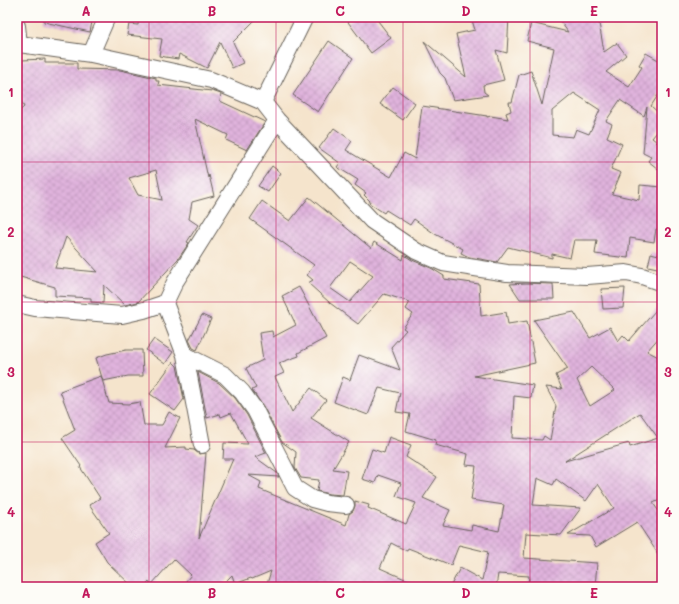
<svg xmlns="http://www.w3.org/2000/svg" width="679" height="604" font-family="Mali,sans-serif">
<style>
.building{fill:url(#building-cross-hatch);fill-rule:evenodd}
.lines{fill:none;stroke-linecap:round;stroke-linejoin:round}
.minor-casing{stroke:#68625a;stroke-width:18}
.minor{stroke:#fff;stroke-width:16}
.grid{fill:none;stroke:#c2185b;stroke-width:1;stroke-opacity:0.55}
.neatline{fill:none;stroke:#c2185b;stroke-width:1.5}
.grid-label{font-size:13px;text-anchor:middle;font-weight:bold;fill:#c2185b}
</style>
<defs>
<pattern id="building-cross-hatch" width="8" height="8" patternUnits="userSpaceOnUse"><rect width="8" height="8" fill="#e0b3dd"/><path d="M0 0l8 8M0 8l8-8" fill="none" stroke="#c099bd"/></pattern>
</defs>
<rect width="100%" height="100%" fill="#fdfcf7"/>
<filter id="ink" filterUnits="userSpaceOnUse"><feTurbulence type="fractalNoise" baseFrequency=".025" numOctaves="2"/><feDisplacementMap in="SourceGraphic" scale="8" xChannelSelector="R" yChannelSelector="G"/><feConvolveMatrix kernelMatrix="1 2 1 2 8 2 1 2 1" color-interpolation-filters="sRGB"/></filter>
<filter id="wash" filterUnits="userSpaceOnUse"><feTurbulence type="fractalNoise" baseFrequency=".012" numOctaves="4" result="noise"/><feDisplacementMap in="SourceGraphic" scale="16" xChannelSelector="R" yChannelSelector="G"/><feGaussianBlur stdDeviation="0.9" result="paint"/><feColorMatrix in="noise" values="0 0 0 0 0 0 0 0 0 0 0 0 0 0 0 0 0 1.4 0 .05"/><feComposite in="paint" operator="in"/></filter>
<g filter="url(#wash)">
<rect width="100%" height="100%" fill="#f5e4cc"/>
<g id="blocks">
<path class="building" d="M44 17H93L90 32 44 22Z
M139 17 163 19 162 17H258L233 42 243 63 232 68 220 42 207 68 179 54 178 59 159 56 162 39 127 35 129 24 138 25Z
M355 17H375L391 38 371 53 348 22Z
M471 17H509L507 53 496 50 504 80 483 85 484 92 488 95 453 100 445 78 440 73 424 41 466 77 456 34 475 30Z
M557 17H598L604 52 617 43 626 55 606 72 629 87 642 67 639 65 646 53 662 62V89L651 106 662 116V128L661 127 652 138 661 145 662 144V172L648 161 651 157 643 153 647 107 644 116 620 100 606 121 612 124 607 137 622 144 611 169 621 173 612 194 639 200 640 185 662 187V230L656 229 654 242 630 238 628 258 595 254 597 240H574L570 258 552 254V258L508 247 497 262 469 257 461 253 463 249 435 234 414 219 410 225 386 210 384 213 369 203 370 201 364 195 366 193 355 185 358 180 337 167 340 163 319 148 334 128 352 141 346 150 391 177 404 153 415 159 422 106 487 116V117L491 116 508 119 506 113 511 111 509 102H512L519 75 531 71 542 105 554 48 527 41 531 23 568 32ZM574 93 600 110 589 134 576 129 573 137 552 135V111Z
M329 41 353 58 318 112 293 95Z
M45 59V63H77V69L120 70 156 78V81H159L158 85 212 91 221 94 220 101 265 122 247 150 226 140 228 135 195 119 208 178 209 175 214 196 192 202 189 219 198 225 187 242 189 243 178 259 138 302 125 305 104 285 103 303 91 302V298L55 296V287L17 276V113L24 107 17 94V69L22 68V60ZM156 170 162 200 138 195 129 178ZM66 237 98 272 55 268Z
M393 87 415 103 403 120 380 104Z
M272 166 281 173 268 192 258 186Z
M309 197 371 248 374 242 403 260 404 255 412 260 431 268 444 276V279L479 284 481 316 506 312 508 324 527 321 535 363 474 376 533 385 531 398 514 396 512 438 542 440 544 436 550 440 556 406 546 387 562 389 556 375 568 369 534 320 574 312 590 338 610 327 618 341 623 335 629 341 662 303V334L647 351 662 359V499L653 503 662 516V560L637 522 596 547 590 536 568 535 614 508 598 484 586 501 556 479 553 485 537 478 533 505 581 508 561 535 526 533 524 558 597 563 595 587H528L529 576 498 574 496 587H450L460 568 482 580 488 552 459 545 451 565 408 548 407 551 391 543 380 568 423 587H266L271 571 252 579 251 578 235 584 232 575 220 587H181L191 575 174 559 152 584 149 582 144 587H133L107 562 95 542 109 533 89 505 100 498 80 467 81 466 62 438 75 430 60 391 101 376 109 403 128 404 140 402 144 425H162L169 412 180 418 165 448 186 447V449L194 450 199 454 206 453 199 538 233 459H223L224 443 248 444 231 413 221 417 220 414 207 418 198 372 219 383 235 398 247 415 266 453 255 457 277 473 279 477 248 475 261 482 259 489 346 525 349 514 353 511 355 506V501L369 505 368 508 406 524 416 503 396 496 401 483 378 475 375 483 362 479 372 449 384 453 389 437 411 445 406 457 437 477 423 498 450 510 443 525 471 530 472 525 499 531 504 505 471 500 476 466 466 465 468 454 435 445 436 440 406 431 410 414 396 412 400 393 379 388 368 415 334 402 343 377 350 380 359 355 400 370 391 347 406 330 403 328 413 314 406 309 410 302 384 294 358 324 330 303 308 283 313 280 307 275 314 265 250 219 262 201 290 221ZM350 261 373 276 350 302 330 288ZM591 367 615 390 590 406 577 380ZM640 413 658 438 630 447 629 443 565 461Z
M651 253 662 256V269L648 266Z
M525 283 553 284 554 299H520L510 284Z
M299 287 326 338 298 353 299 356 279 363 284 373 275 377 292 412 311 388 326 400 311 418 349 442 333 469 347 471 343 495 329 494 317 491 319 480 301 478 295 468 296 452 282 442 263 406 252 390 256 388 246 368 263 360 259 333 272 331 273 337 296 325 282 296Z
M625 288 623 308 603 309 601 289Z
M202 315 211 319 197 350 193 348 189 340Z
M154 339 173 352 165 364 146 350Z
M126 350H142L143 376H128L103 381 96 358 107 354Z
M173 362 177 366 184 399 175 411 150 394Z"/>
</g>
</g>
<g filter="url(#ink)">
<use href="#blocks" fill-opacity="0" stroke="#68625a" stroke-width="1"/>
<g class="lines">
<defs>
<path id="minor" d="M17 26 19 44
M17 46 19 44 91 54 211 80 263 102 277 120 372 221 416 251 443 263 507 273 587 276 626 273 642 276 662 283
M91 54 107 17
M263 102 305 17
M165 303 185 355 225 375 242 392 255 410 295 488 312 499 327 503 346 505
M17 304 35 308 122 315 144 310 165 303 175 282 277 120
M185 355 202 445"/>
</defs>
<use href="#minor" class="minor-casing"/>
<use href="#minor" class="minor"/>
</g>
</g>
<path class="grid" d="M149 17V587M276 17V587M403 17V587M530 17V587M17 162H662M17 302H662M17 442H662"/>
<rect width="679" height="604" fill="none" stroke="#fdfcf7" stroke-width="44"/>
<rect x="22" y="22" width="635" height="560" class="neatline"/>
<g class="grid-label">
<text x="86" y="16">A</text>
<text x="212" y="16">B</text>
<text x="340" y="16">C</text>
<text x="466" y="16">D</text>
<text x="594" y="16">E</text>
<text x="11" y="97">1</text>
<text x="668" y="97">1</text>
<text x="11" y="237">2</text>
<text x="668" y="237">2</text>
<text x="11" y="377">3</text>
<text x="668" y="377">3</text>
<text x="11" y="517">4</text>
<text x="668" y="517">4</text>
<text x="86" y="598">A</text>
<text x="212" y="598">B</text>
<text x="340" y="598">C</text>
<text x="466" y="598">D</text>
<text x="594" y="598">E</text>
</g>
</svg>
